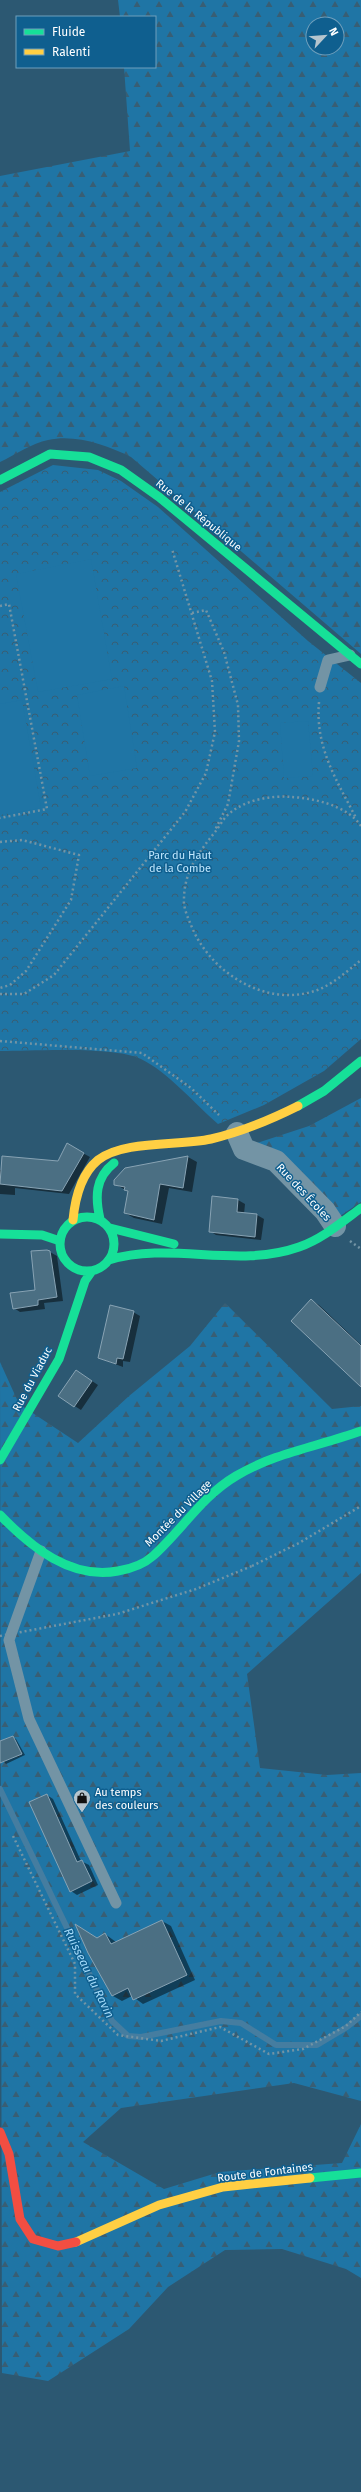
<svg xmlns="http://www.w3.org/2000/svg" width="361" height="2492" font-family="'Fira Sans',sans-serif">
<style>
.forest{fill:url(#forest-firs);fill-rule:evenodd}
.park{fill:url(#park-crowns)}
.garden{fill:#1f75a5}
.shadow{fill:#0007}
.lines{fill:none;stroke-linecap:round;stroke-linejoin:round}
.stream{stroke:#457da0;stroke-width:6}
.building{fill:#4b6f83;stroke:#88a3b4}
.path{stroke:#7394a5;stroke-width:2.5;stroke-dasharray:2 3;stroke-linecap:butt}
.lane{stroke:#7394a5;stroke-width:11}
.street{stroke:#7394a5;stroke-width:22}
.fast{stroke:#16e098;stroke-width:9}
.slow{stroke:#ffcf43;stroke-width:9}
.jam{stroke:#f24e42;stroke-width:9}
.path-bridge{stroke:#7394a5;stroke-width:2.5;stroke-dasharray:2 3;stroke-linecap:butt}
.labels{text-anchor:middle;stroke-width:3;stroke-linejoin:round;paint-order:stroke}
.street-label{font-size:11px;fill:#fff;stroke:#0f5f8f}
.park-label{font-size:11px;fill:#bfe7fe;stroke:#0f5f8f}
.poi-label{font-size:11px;fill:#fff;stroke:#0f5f8f;text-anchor:start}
.water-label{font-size:12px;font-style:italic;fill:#a4dbfa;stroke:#0f5f8f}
</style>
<defs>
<pattern id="forest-firs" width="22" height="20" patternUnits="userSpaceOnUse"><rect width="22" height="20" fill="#1f75a5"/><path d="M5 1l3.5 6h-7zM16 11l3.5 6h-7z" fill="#385e74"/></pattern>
<pattern id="park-crowns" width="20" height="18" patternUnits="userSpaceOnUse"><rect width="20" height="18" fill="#1f75a5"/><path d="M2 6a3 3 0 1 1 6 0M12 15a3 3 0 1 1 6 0" fill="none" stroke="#385e74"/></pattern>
</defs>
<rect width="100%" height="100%" fill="#2c5872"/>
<path class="forest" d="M118 0H361V654L131 457C106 445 76 434 48 440 32 443 15 455 0 462V176L130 151 124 67H155V17H120ZM313 24H337V48H313Z
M361 1098V1202L340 1216 251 1145 309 1126Z
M225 1303 332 1409 361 1406V1573L247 1674 260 1768 327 1775 361 1773V2101L294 2083 121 2108 83 2142 164 2189 220 2172 342 2163 361 2124V2278L346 2269 282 2249 225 2250 168 2287 129 2329 48 2381 2 2373 0 1362 19 1404 78 1443 129 1396 190 1346Z"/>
<path class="park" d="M53 465 98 470 121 481 158 507 308 641 361 683V1039L324 1071 264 1105 218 1124C195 1104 168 1072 141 1059 114 1046 33 1051 0 1051V492Z"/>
<path class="garden" d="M91 559 112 679 38 692 16 574Z
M124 686 137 768 90 776 77 695Z
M22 700 41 808 0 815V704Z
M308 721 313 776 284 778 280 723Z"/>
<path class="shadow" d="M68 1145 90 1157 69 1194 15 1188V1195L0 1194V1170L59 1162Z
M188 1157 197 1162 192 1192 169 1188 162 1224 134 1218 125 1213 129 1192 115 1184 126 1169Z
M213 1197 238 1200 245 1204 244 1214 257 1215 264 1219 261 1240 216 1235 210 1231Z
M32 1252H50L57 1256 63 1301 44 1303 45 1309 20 1312 14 1308 36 1291Z
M311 1300 319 1305 361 1345V1385Z
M133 1312 140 1316 130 1362 123 1361V1367L99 1358Z
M83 1375 98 1385 81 1410 59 1396Z
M13 1737 16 1739 25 1755 6 1764 0 1757V1743Z
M47 1795 53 1799 81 1861 89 1865 98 1885 77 1895 71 1891Z
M162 1921 171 1926 195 1980 143 2004 132 1996 122 2001 113 1996 89 1952 97 1939 105 1934 116 1942Z"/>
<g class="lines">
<path class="stream" d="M0 1789 112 2021 128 2036 141 2037 221 2021 241 2023 276 2045H317L347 2027 361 2016"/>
</g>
<path class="building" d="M67 1143 84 1153 62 1191 0 1184 2 1156 58 1161Z
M188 1156 183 1188 160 1184 154 1220 124 1213 128 1191 124 1190 125 1187 114 1185V1180L125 1168Z
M212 1196 238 1199 237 1212 257 1214 255 1237 209 1232Z
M47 1250 50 1251 57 1297 38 1300V1305L13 1309 10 1293 35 1290 31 1251Z
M311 1299 361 1346V1387L291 1321Z
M110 1305 134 1311 123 1359 117 1358 116 1364 98 1358Z
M76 1370 92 1381 74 1407 58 1396Z
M13 1736 22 1754 0 1763V1741Z
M47 1794 77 1862 82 1860 92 1881 70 1892 29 1802Z
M162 1920 187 1975 133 2000 128 1988 112 1996 88 1953 75 1924 97 1938 105 1933 111 1944Z"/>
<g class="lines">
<path class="path" d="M0 606 9 604 47 809 0 818
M192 613 206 610 224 652 238 705 239 741 228 804 215 830
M319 702C315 747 336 779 356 818
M361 826C348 806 314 798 291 797 272 795 245 800 230 813 224 817 220 826 215 832 199 852 184 872 184 899 183 907 188 918 191 925 208 969 259 1004 307 993 328 989 345 973 361 960
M0 842 22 840 79 855 71 900 26 971 10 985 0 988
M0 994H24L54 975 185 812 206 773 215 732 212 681 172 549
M0 1041 142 1053 191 1088 219 1115
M350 1241 361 1249
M252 1566 299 1543 361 1506
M13 1836 75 1964V1994L118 2035 161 2041 220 2027 269 2054 303 2049 346 2026 361 2012"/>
<path class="lane" d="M320 687 328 660 350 655
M41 1551 9 1640 29 1719 116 1903"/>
<path class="street" d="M237 1133 244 1149 276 1161 325 1211 335 1226"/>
<path class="fast" d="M0 480 50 454 89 457 121 470 159 497 361 664
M298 1106 324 1091 361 1061
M60 1244a27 27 0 1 1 54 0a27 27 0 1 1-54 0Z
M100 1219C95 1197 95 1178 114 1163
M110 1228 174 1244
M0 1234 42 1235 60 1241
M109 1260C171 1241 237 1269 299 1247 322 1239 342 1222 361 1208
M0 1460 59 1359 85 1281 92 1271
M0 1515C31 1547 71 1580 118 1571 130 1569 144 1564 153 1556 182 1530 202 1496 236 1476 274 1453 320 1446 361 1431
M310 2178 361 2173"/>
<path class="slow" d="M73 1220C75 1199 81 1174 98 1160 123 1140 179 1146 211 1139 241 1132 270 1120 298 1106
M76 2242 159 2205 223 2187 310 2178"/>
<path class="jam" d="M0 2132 9 2154 20 2219 33 2239 58 2246 76 2242"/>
<path class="path-bridge" d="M0 1636 117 1614 196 1589 252 1566"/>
</g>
<defs>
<symbol id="shop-pin" viewBox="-11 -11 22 30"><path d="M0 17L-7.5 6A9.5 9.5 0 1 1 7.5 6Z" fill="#b5c5ce" stroke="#0f5f8f"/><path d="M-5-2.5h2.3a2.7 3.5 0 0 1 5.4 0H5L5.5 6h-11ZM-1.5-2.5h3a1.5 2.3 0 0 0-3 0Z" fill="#111"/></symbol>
</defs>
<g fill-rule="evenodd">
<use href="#shop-pin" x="72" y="1788" width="20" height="27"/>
</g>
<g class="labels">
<g class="street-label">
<text transform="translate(199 515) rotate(39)" y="4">Rue de la République</text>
<text transform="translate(304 1192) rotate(47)" y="4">Rue des Écoles</text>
<text transform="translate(32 1379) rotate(-62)" y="4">Rue du Viaduc</text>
<text transform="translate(178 1513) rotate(-45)" y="4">Montée du Village</text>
<text transform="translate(265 2172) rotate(-7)" y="4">Route de Fontaines</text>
</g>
<g class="park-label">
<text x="180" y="859">Parc du Haut<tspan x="180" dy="13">de la Combe</tspan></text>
</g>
<g class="poi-label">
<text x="95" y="1796">Au temps<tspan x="95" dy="13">des couleurs</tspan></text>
</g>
<g class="water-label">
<text transform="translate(89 1973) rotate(64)" y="4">Ruisseau du Ravin</text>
</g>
</g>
<rect x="16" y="16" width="140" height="52" fill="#0f5f8f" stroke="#6f9fbc"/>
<rect x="24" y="29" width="20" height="6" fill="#16e098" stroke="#6f9fbc"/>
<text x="52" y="36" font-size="12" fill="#ffffff">Fluide</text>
<rect x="24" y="49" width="20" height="6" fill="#ffcf43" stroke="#6f9fbc"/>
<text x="52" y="56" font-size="12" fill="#ffffff">Ralenti</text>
<g transform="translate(325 36) rotate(64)"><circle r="19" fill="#0f5f8f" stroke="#6f9fbc"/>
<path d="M0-3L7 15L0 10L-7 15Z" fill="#b5c5ce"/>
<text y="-6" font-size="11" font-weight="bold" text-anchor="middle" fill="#ffffff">N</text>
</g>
</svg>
